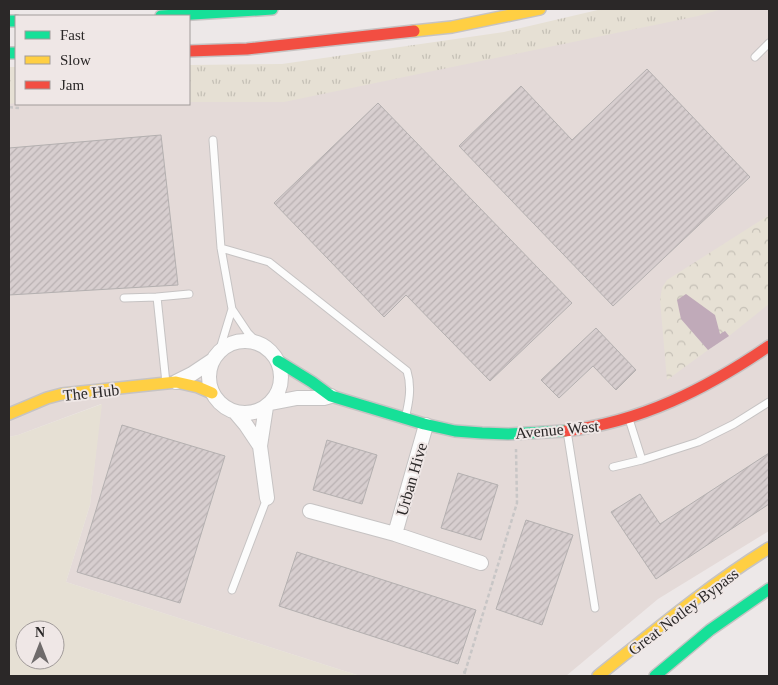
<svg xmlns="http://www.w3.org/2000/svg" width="778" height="685" font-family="'Times New Roman',serif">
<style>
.built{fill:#e4dad8}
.grass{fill:url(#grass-tufts)}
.forest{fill:url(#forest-crowns)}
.green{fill:#e6e0d4;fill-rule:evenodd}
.water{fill:#c0aab9}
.building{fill:url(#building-hatch);stroke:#b4b0b0}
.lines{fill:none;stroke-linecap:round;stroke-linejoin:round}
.lane-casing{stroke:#c6c3c3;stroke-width:9}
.street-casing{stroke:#c6c3c3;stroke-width:16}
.fast-casing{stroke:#c6c3c3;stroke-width:14}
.slow-casing{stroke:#c6c3c3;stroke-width:14}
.jam-casing{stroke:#c6c3c3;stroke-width:14}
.path{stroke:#c8c6c6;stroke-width:2.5;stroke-dasharray:4 2.5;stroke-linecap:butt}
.lane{stroke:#fcfcfc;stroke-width:7}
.street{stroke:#fcfcfc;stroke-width:14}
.fast{stroke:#16e098;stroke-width:11}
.slow{stroke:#ffcf43;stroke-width:11}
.jam{stroke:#f24e42;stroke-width:11}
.labels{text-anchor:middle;stroke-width:4;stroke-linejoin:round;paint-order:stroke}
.street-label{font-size:16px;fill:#2b2828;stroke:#efe7e6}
</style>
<defs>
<pattern id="grass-tufts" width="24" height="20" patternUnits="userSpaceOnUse" patternTransform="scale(1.25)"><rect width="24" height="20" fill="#e6e0d4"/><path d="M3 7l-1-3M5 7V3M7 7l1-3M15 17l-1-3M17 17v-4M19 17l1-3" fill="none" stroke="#c5c0b6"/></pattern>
<pattern id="forest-crowns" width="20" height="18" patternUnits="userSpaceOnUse" patternTransform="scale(1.25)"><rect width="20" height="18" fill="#e6e0d4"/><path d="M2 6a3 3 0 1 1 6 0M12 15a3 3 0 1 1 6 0" fill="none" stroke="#c5c0b6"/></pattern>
<pattern id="building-hatch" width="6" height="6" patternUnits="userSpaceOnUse" patternTransform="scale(1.25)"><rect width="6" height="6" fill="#d7cecf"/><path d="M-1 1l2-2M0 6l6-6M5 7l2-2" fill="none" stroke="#b9b1b2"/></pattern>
</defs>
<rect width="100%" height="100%" fill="#ede8e8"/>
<path class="built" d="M670 9H769V531L658 599 566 676H360L66 582 90 505 101 404 18 435 9 437V69H16V104H189V81Z"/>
<path class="grass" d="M602 9H722L698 16 284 102H189V65L282 64 504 32Z
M9 67H16V103L9 104Z"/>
<path class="forest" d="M769 215V304L729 336 725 331 720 335 681 319 708 350 667 380 660 300 662 288 667 280Z"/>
<path class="green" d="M102 404 90 505 66 582 360 676H9V437L18 435ZM25 630H55V660H25Z"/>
<path class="water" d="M686 294 715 315 720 334 725 331 729 336 708 350 681 319 677 300Z"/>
<path class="building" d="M647 69 750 177 613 306 459 146 521 86 572 140Z
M378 103 572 303 490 381 406 295 384 317 274 203Z
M161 135 178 285 9 295V148Z
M596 328 636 370 616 390 593 366 559 398 541 380Z
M122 425 225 456 180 603 77 572Z
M327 440 377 455 362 504 313 490Z
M769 453V504L656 579 611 512 640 494 660 524Z
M458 473 498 485 481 540 441 528Z
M526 520 573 535 542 625 496 609Z
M297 552 476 610 458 664 279 606Z"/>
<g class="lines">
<defs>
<path id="lane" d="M755 57 769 43
M213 140 221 248 232 309 219 352
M221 248 269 262 407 371C412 387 409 402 405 419
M124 298 157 297
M232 309 248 333 258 343
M166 383 157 297 189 294
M629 419 642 460 698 442 734 424 769 402
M567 431 595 608
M613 467 642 460
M232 590 267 498"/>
<path id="street" d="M209 377a36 36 0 1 1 72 0a36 36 0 1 1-72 0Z
M176 382 192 374 213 360
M271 403 297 398H324L331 396
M266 407 260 446 267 498
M235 412 246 425 260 446
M310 511 395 534 481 563
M395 534 426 425"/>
<path id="fast" d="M161 16 272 9
M9 21H16
M9 53H16
M278 361 312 382 331 396 424 424 455 431 482 433 508 434 565 431
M655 676 710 630 769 589"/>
<path id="slow" d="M414 31 452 27 540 9
M9 414 47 398 62 394 176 382 198 387 212 393
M598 676C653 632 709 585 769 548"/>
<path id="jam" d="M189 51 247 49 414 31
M565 431C641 422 706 389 769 346"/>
</defs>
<use href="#lane" class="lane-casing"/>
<use href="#street" class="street-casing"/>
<use href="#fast" class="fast-casing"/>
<use href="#slow" class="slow-casing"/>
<use href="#jam" class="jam-casing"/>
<path class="path" d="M9 107 19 108
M463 672H465L464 676
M465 672 517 503 516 449"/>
<use href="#lane" class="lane"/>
<use href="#street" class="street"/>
<use href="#fast" class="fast"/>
<use href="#slow" class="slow"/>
<use href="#jam" class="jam"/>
</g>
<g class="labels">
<g class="street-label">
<text transform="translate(91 392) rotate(-6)" y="6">The Hub</text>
<text transform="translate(557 429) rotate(-5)" y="6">Avenue West</text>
<text transform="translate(411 479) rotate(-74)" y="6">Urban Hive</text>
<text transform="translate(683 611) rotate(-37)" y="6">Great Notley Bypass</text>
</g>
</g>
<rect width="778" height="685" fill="none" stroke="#2b2828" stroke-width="20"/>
<rect x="15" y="15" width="175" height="90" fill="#efe7e6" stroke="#a19b9a"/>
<rect x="25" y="31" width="25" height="8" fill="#16e098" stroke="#a19b9a"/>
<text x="60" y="40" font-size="15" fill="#2b2828">Fast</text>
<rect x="25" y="56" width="25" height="8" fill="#ffcf43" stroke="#a19b9a"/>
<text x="60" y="65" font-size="15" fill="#2b2828">Slow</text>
<rect x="25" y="81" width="25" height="8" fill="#f24e42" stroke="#a19b9a"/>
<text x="60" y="90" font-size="15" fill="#2b2828">Jam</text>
<g transform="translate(40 645)"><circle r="24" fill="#efe7e6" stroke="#a19b9a"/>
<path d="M0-4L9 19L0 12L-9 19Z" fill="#6f6b6b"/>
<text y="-8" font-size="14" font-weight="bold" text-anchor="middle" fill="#2b2828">N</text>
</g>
</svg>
